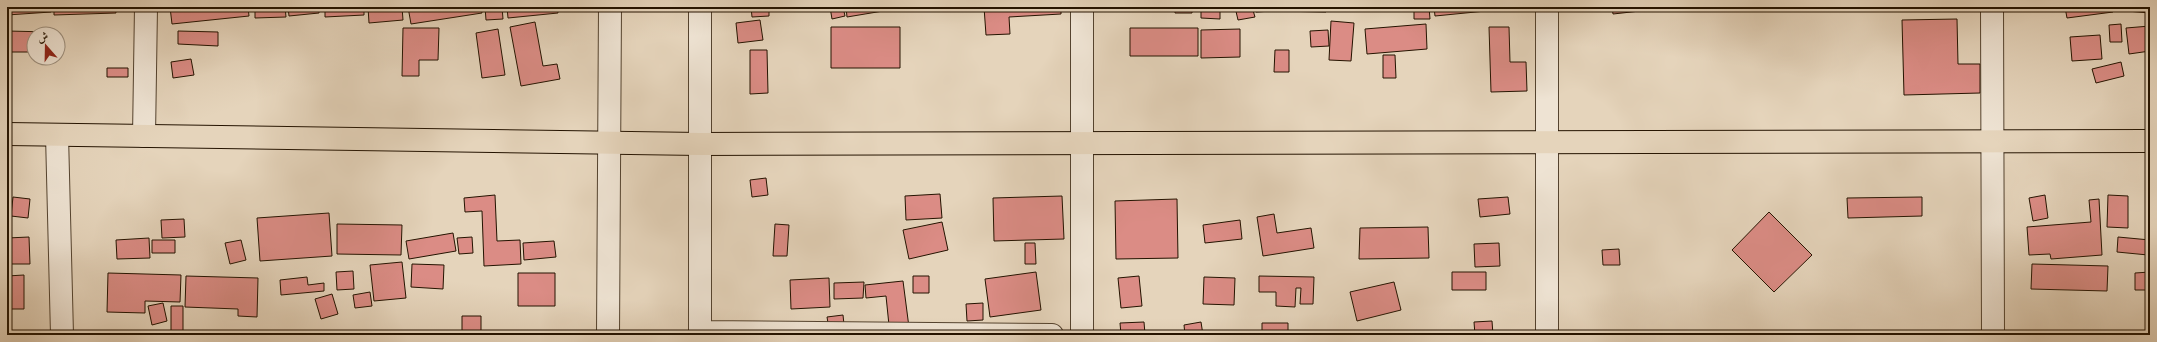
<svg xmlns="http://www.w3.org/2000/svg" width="2157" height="342" font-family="'Old Standard TT',Amiri,serif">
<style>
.building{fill:#db8c85;stroke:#241300}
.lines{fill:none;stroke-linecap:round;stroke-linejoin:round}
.minor-casing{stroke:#54432f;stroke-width:24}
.major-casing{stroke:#241300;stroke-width:24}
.minor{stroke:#eee3d3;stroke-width:22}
.major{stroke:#e5d4bb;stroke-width:22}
</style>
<rect width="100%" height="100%" fill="#e5d4bb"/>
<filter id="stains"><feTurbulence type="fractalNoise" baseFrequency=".005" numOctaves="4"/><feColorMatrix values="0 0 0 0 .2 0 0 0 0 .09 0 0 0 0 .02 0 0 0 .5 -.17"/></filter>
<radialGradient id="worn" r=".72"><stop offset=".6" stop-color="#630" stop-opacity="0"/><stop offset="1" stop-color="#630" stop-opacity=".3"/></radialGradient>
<path class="building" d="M7 7H51V12L7 15Z
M54 7H115L116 13 54 15Z
M170 7H248L249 16 172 24Z
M255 7H285L286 17 255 18Z
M288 7H319V13L289 16Z
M325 7H364V15L325 17Z
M368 7H402L403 20 369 23Z
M408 7H481L482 13 411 24Z
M485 7H502L503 19 486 20Z
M507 7H557L558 13 508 18Z
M751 7H769V16L752 17Z
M830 7H843L845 16 832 19Z
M846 7H882L883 11 847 17Z
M984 7H1061V14L1009 17 1010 34 986 35Z
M1123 7H1149V9L1123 10Z
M1175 7H1192V13H1175Z
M1201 7H1220V19L1201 18Z
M1235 7H1252L1255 17 1238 20Z
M1256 7H1272V11L1256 12Z
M1275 7H1326V12L1275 11Z
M1414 7H1429L1430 19H1414Z
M1434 7H1506V9L1435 16Z
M1612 7H1667V8L1613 14Z
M2065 7H2112L2113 12 2067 18Z
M2115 7H2150V13L2115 10Z
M1957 19 1958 64H1980V93L1904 95 1902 20Z
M760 20 763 40 738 43 736 23Z
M1331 21 1354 23 1351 61 1329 60Z
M535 22 543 66 557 64 560 79 521 86 510 27Z
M1426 24 1427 49 1367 54 1365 29Z
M2121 24 2122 42H2110L2109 25Z
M2150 26V51L2129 54 2126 28Z
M831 27H900V68H831Z
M1489 27H1509L1510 62H1526L1527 91 1491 92Z
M403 28H439L438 60H419V76H402Z
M1130 28H1198V56H1130Z
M498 29 505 75 482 78 476 33Z
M1240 29V57L1201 58V30Z
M1328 30 1329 46 1311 47 1310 31Z
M7 31 50 32V34H34V52H7Z
M178 31 218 32V46L178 44Z
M2100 35 2102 59 2072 61 2070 37Z
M750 50H767L768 93 750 94Z
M1275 50H1289V72H1274Z
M1383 55H1395L1396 78H1383Z
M191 59 194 75 173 78 171 62Z
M2121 62 2124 76 2096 83 2092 69Z
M107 68H128V77H107Z
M766 178 768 195 752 197 750 180Z
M940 194 942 218 906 220 905 196Z
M495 195 497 241 520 240 521 264 484 266 482 211 465 212 464 198Z
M2045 195 2048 218 2033 221 2029 198Z
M2108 195 2128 196V228L2107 227Z
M1062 196 1064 239 994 241 993 198Z
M13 197 30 199 28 218 11 216Z
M1508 197 1510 214 1480 217 1478 199Z
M1922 197V216L1848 218 1847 198Z
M1177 199 1178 258 1116 259 1115 201Z
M2099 199 2102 255 2051 259 2050 254 2029 255 2027 227 2091 222 2089 200Z
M1769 212 1812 255 1774 292 1732 250Z
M329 213 332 256 260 261 257 218Z
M1274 214 1277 233 1311 228 1314 248 1263 256 1257 217Z
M184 219 185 237 162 238 161 220Z
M1240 220 1242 239 1205 243 1203 225Z
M942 222 948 250 909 259 903 230Z
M337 224 402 225 401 255 337 254Z
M775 224 789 225 787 256H773Z
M1428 227 1429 258 1359 259 1360 228Z
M453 233 456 251 409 259 406 241Z
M29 237 30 264H7V238Z
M472 237 473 253 459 254 457 238Z
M2118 237 2150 240 2148 255 2117 252Z
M149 238 150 258 117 259 116 240Z
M152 240H175V253H152Z
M241 240 246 260 230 264 225 243Z
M554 241 556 257 524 260 523 243Z
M1025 243H1035L1036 264H1025Z
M1499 243 1500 266 1475 267 1474 244Z
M1619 249 1620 265H1603L1602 250Z
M402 262 406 298 374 301 370 265Z
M412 264 444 265 443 289 411 287Z
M2032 264 2108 266 2107 291 2031 289Z
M353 271 354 289 337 290 336 272Z
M1036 272 1041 310 990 317 985 279Z
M1452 272H1486V290H1452Z
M2150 272V290H2135V273Z
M108 273 181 275 180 302 145 301V313L107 312Z
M518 273H555V306H518Z
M24 275V309H7V276Z
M186 276 258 278 257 317 238 316V309L185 307Z
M913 276H929V293H913Z
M1139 276 1142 306 1121 308 1118 278Z
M1259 276 1314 277 1313 304H1300L1301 288H1296L1295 307 1276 306V292H1259Z
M307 277 308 285 324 283V291L281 295 280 280Z
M1204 277 1235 278 1234 305 1203 304Z
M829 278 830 307 791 309 790 280Z
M903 281 910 335H890L886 296 866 298 865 285Z
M864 282 863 298 834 299V283Z
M1394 282 1401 310 1357 321 1350 292Z
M370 292 372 306 355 308 353 295Z
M332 294 338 314 321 319 315 299Z
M163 303 167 321 152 325 148 306Z
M983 303V320L967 321 966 304Z
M171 306H183V331H171Z
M843 315 845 334 830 335 827 317Z
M462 316H481V333L462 334Z
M1492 321 1493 335H1475L1474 322Z
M1144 322 1145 334 1121 335 1120 323Z
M1201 322 1203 335H1185L1184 325Z
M1262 323H1288V335H1262Z"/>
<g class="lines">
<defs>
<path id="minor" d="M1082 7V335
M1547 7V335
M1992 7 1993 335
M57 135 62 335
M144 136 146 7
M700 332 1052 335
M608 335 610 7
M700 335V7"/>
<path id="major" d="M7 134 700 144 2150 141"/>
</defs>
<use href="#minor" class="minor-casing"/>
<use href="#major" class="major-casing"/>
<use href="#minor" class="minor"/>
<use href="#major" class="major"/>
</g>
<rect width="2157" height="342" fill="none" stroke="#e5d4bb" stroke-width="24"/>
<rect x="8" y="8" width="2141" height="326" fill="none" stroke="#241300" stroke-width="2"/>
<rect x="12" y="12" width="2133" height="318" fill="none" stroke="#241300"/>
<g transform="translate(46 46) rotate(340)"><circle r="19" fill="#eee3d3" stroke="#9d907f"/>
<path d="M0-3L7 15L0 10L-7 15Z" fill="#8f2418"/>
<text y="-6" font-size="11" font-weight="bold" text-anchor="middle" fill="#241300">ش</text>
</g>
<rect width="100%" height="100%" filter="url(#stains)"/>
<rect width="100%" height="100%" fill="url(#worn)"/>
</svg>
